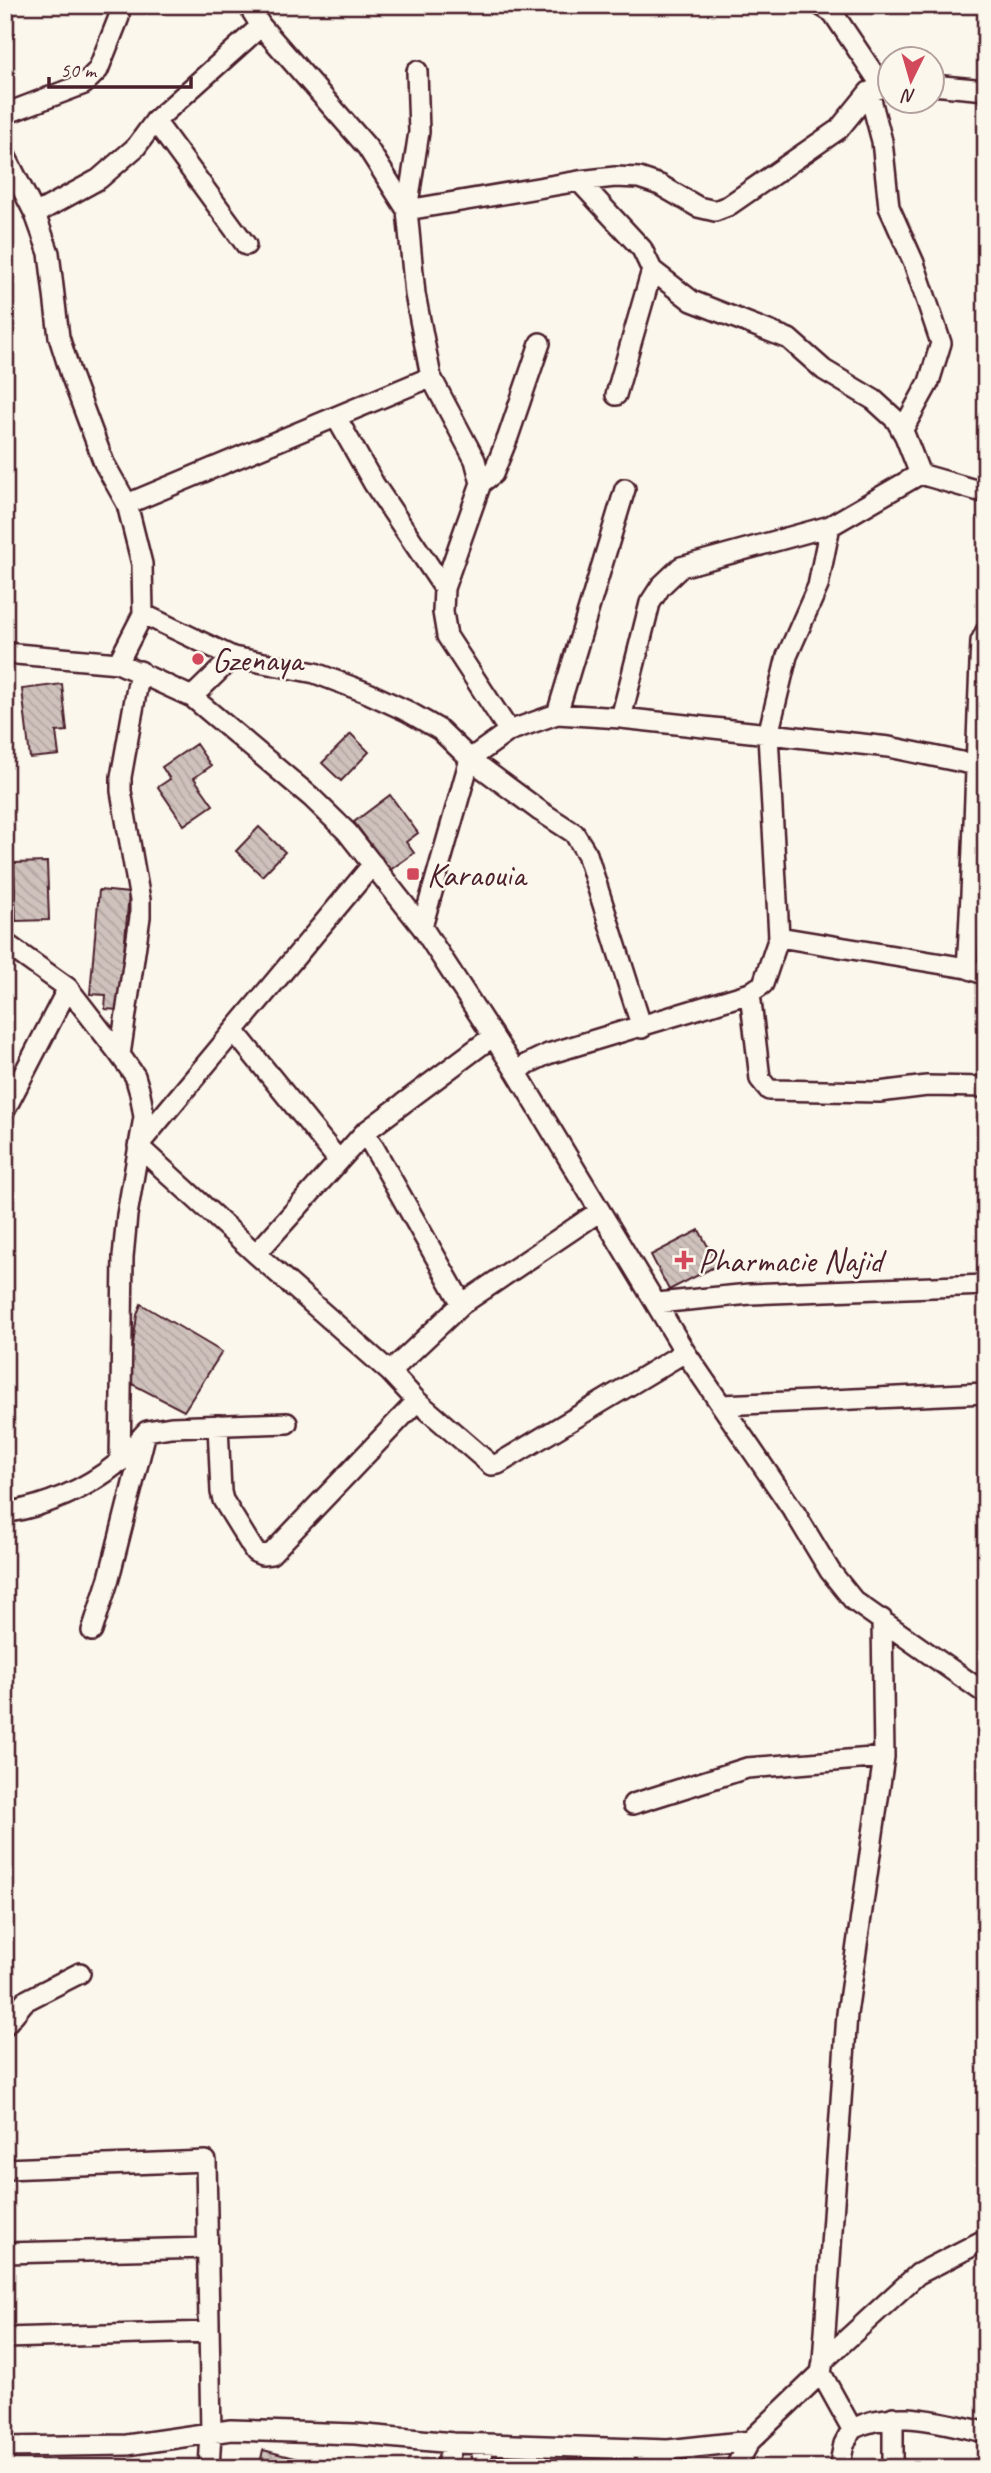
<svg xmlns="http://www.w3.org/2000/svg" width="991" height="2473" font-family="Caveat,sans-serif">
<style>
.building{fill:url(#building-back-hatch);stroke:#4a1f2b;stroke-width:2}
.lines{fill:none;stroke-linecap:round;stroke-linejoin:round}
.minor-casing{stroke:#4a1f2b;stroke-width:24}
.minor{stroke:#fbf7ec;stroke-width:19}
.poi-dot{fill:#d1495b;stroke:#fbf7ec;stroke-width:2.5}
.labels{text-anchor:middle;stroke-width:5;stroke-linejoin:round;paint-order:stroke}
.poi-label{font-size:33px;fill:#4a1f2b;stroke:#fbf7ec;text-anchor:start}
</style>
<defs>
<pattern id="building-back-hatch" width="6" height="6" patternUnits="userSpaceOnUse" patternTransform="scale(1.75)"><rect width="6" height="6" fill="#cfc2bc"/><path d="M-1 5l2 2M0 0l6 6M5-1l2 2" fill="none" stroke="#b3a6a2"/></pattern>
</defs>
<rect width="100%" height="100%" fill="#fbf7ec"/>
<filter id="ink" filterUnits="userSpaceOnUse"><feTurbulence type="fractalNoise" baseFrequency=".0143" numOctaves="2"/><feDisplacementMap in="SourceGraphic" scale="14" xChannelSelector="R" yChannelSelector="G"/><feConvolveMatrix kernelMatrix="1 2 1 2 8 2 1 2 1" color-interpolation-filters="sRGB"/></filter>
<g filter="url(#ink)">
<path class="building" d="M62 684 67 731 56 732 59 755 30 758 22 689Z
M351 734 369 752 341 781 322 763Z
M196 744 211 766 194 778 213 805 184 825 158 787 170 779 162 767Z
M390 795 418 833 406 842 414 853 390 870 354 822Z
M259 827 285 852 262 876 236 851Z
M47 862 49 920 16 921 14 863Z
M99 890 129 893 119 1010 105 1009 106 995 90 994Z
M699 1230 718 1265 669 1290 651 1255Z
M141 1304 222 1352 184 1411 128 1382 137 1315Z
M263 2450 333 2468H259Z"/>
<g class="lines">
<defs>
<path id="minor" d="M248 5 261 26 367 147 407 210
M820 5 833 13 882 86
M417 71 419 132 407 210 415 294 431 377 475 460 481 483 444 588 443 612 447 636 509 731
M932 85 986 90
M869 92 882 141 889 207 914 263 941 343 929 382 902 431
M5 114 84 84 98 70 119 17
M155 121 246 245
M5 155 35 214 49 253 59 337 71 375 104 463 127 504 142 564 143 614 118 663
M579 181 642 249 652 270 692 301 789 339 824 370 874 400 896 420 905 436 920 474 986 493
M407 210 579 181 615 177 639 178 660 185 698 207 715 211 728 206 839 129 869 92 890 85
M35 214 99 179 136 147 155 121 261 26
M616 395 652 270
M336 417 374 484 444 588
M481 483 493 474 508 437 540 343
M127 504 431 377
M143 614 233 657
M5 653 118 663 192 697 311 797 347 832 422 927 517 1073 685 1352 795 1513 830 1571 854 1601 986 1694
M192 697 233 657 315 673 368 693 407 711 440 730 470 759 540 811 574 833 587 854 642 1028
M557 714 625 489
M621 718 650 603 661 586 681 567 830 526 920 474
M422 927 470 759 509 731 557 714 621 718 889 747 986 767
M779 937 967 968 986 975
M5 943 68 988 120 1055 135 1076 140 1093 144 1117 127 1215 123 1257 120 1462
M967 968C974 859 976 750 981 641L986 631
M750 993 760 1079 769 1090 879 1092 927 1086 986 1087
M234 1031 339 1161
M120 1055 140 917V900L121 791V777L140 671
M517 1073 527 1064 548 1054 750 993 763 984 779 937 768 735 787 656 818 586 830 526
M5 1110 68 988
M365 1132 462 1304
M141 1142 373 864
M138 1146 256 1254 390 1372 417 1401 491 1465 498 1464 685 1352
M256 1254 365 1132 492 1037
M657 1303 750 1294 986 1285
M390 1372 462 1304 600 1211
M721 1405 986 1393
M218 1425 221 1492 223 1500 255 1552 262 1555 271 1554 417 1401
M5 1513C46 1506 86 1489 118 1463 129 1455 137 1441 147 1431L171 1427 287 1423
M92 1631 109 1578 145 1436
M633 1804 747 1768 884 1757
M5 2025 25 2001 80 1973
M5 2169 206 2161 211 2433 209 2468
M5 2253 208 2248
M5 2338 209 2332
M823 2361 918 2274 986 2239
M821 2373 852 2429C896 2407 940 2423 986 2432
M480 2444 483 2468
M5 2447 127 2445 231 2430 355 2434 453 2443 668 2450 750 2441
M446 2468 453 2443
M735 2468 750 2441 821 2373 823 2361 847 2014 884 1757 882 1619
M839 2468 844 2444 852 2429
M893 2468V2417
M981 2468 986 2467"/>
</defs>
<use href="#minor" class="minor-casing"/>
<use href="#minor" class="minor"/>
</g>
</g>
<g class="poi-dot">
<circle cx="198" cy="659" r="7"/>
<rect x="406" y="867" width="14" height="14" rx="3.5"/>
<path d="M680.5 1249.5h7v7h7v7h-7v7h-7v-7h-7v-7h7z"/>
</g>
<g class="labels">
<g class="poi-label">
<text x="212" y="671">Gzenaya</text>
<text x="427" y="886">Karaouia</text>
<text x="698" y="1272">Pharmacie Najid</text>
</g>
</g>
<rect width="991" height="2473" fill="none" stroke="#fbf7ec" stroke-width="28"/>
<rect x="14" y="14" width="963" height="2445" fill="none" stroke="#4a1f2b" stroke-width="2.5" filter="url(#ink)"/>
<g transform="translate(911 80) rotate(185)"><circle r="33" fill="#fbf7ec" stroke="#b4a19f" stroke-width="2"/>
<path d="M0-5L12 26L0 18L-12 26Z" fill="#d1495b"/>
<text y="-10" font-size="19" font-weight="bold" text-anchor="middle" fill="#4a1f2b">N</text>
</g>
<path d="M49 77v10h142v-10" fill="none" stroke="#4a1f2b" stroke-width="3.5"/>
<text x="60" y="77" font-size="21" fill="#4a1f2b" stroke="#fbf7ec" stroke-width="5" paint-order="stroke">50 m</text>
</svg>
